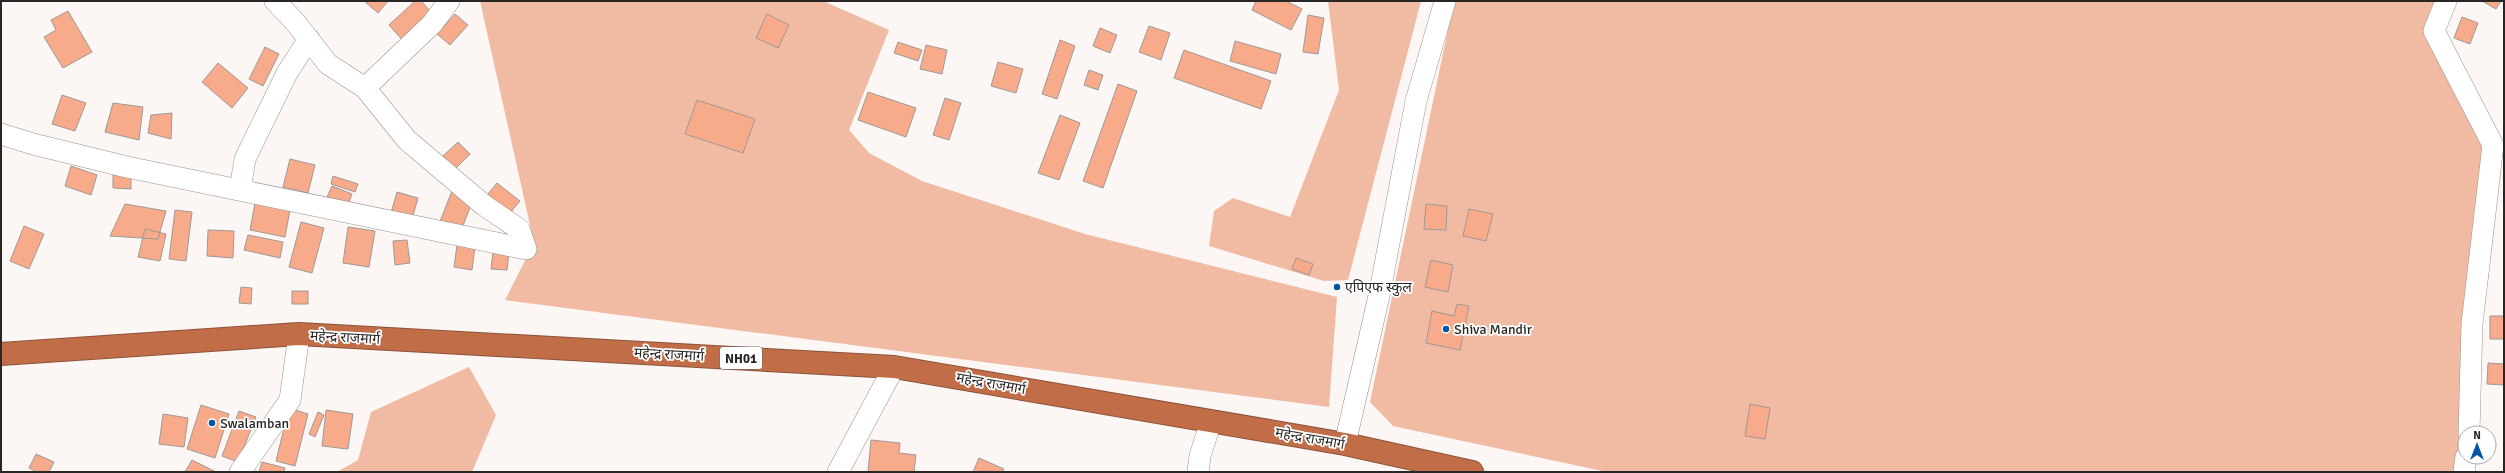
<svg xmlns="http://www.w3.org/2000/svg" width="2505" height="473" font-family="Signika,'Noto Sans Devanagari',sans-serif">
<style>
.green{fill:#f1baa3}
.building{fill:#f8ab8a;stroke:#9e9997}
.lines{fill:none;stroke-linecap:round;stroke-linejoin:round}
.minor-casing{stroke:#979290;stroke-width:22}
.highway-casing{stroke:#8c543b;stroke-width:24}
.minor{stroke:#fff;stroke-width:21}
.highway{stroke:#c16d47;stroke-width:22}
.poi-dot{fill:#0255a3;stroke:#fff;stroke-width:1.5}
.labels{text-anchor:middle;stroke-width:3.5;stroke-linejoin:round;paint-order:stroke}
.shield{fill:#fff;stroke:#696867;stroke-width:1}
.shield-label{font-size:13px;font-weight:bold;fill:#292726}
.poi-label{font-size:14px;fill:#292726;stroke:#fff;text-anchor:start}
.street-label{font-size:14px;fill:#292726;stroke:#fff}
</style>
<rect width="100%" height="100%" fill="#fcf7f4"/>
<path class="green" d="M480 1H823L889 30 849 130 869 153 922 181 1085 234 1337 297 1329 407 505 300 534 243Z
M1328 1H1421L1348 280 1324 281 1209 246 1214 211 1233 198 1290 217 1339 90Z
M1454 1H2446L2434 31 2493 145 2465 433V454L2461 472H1607L1393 426 1370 402Z
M469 367 496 415 472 472H337L358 460 371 412Z"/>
<path class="building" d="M364 1H388L378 13Z
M415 1H421L435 16 405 43 389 25Z
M1256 1H1286L1302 9 1291 30 1252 10Z
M2482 1H2501L2496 9Z
M68 11 92 52 63 68 44 37 56 30 51 20Z
M455 14 468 25 450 45 437 34Z
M767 14 789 25 778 48 756 38Z
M1308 15 1324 18 1318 54 1303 52Z
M2462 17 2478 23 2470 44 2454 38Z
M1149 26 1170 33 1161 60 1139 52Z
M1100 28 1117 35 1110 53 1093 46Z
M1060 40 1075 46 1057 99 1042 94Z
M1235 41 1281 54 1276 74 1230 61Z
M898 42 922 50 918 61 894 53Z
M926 45 947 50 942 74 920 69Z
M265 47 279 54 263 86 249 79Z
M1184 50 1271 81 1261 109 1174 78Z
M998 62 1023 69 1016 93 991 86Z
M218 63 248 88 232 108 202 82Z
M1089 70 1103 75 1098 90 1084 85Z
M1118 84 1137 91 1103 188 1083 181Z
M868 92 916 108 906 137 858 120Z
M62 95 86 103 75 131 52 124Z
M945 98 961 103 949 140 933 135Z
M697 100 755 119 743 153 685 134Z
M113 103 143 107 139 140 105 132Z
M172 113 171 139 148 133 151 115Z
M1060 115 1080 123 1059 180 1038 173Z
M458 142 470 154 455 169 443 156Z
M290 159 315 165 308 193 283 187Z
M71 166 97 175 91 195 65 186Z
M113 172 131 173V189L113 188Z
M333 176 358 184 355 192 331 184Z
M497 183 520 201 510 213 487 195Z
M332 186 352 194 348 205 327 197Z
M452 191 473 200 460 233 439 224Z
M397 192 418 198 412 219 391 213Z
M255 203 290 210 285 237 250 230Z
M125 204 166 211 158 239 110 236Z
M1426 204 1447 206 1446 230 1424 229Z
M1469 209 1493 214 1486 241 1463 236Z
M175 210 192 212 186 261 169 259Z
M301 222 324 228 312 273 289 267Z
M24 226 44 234 29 269 10 261Z
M348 227 375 231 369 267 343 263Z
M145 229 166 234 160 261 138 257Z
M208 230 234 231 233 258 207 256Z
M248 235 283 242 280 258 244 250Z
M407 240 410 263 395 265 393 241Z
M457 245 475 247 472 270 454 267Z
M493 251 509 252 507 270 491 269Z
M1296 258 1313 264 1309 275 1292 269Z
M1431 260 1453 265 1448 292 1425 287Z
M241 287 252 288 251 304 239 303Z
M292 291H308V304H292Z
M1457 304 1469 306 1460 350 1426 343 1432 311 1454 316Z
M2490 316H2504V339H2490Z
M2488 363 2504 364V385L2487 384Z
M1750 404 1770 408 1765 439 1745 436Z
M201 405 229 414 215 458 187 449Z
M289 408 308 414 295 466 276 461Z
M326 410 353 414 348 449 322 446Z
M239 411 256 417 238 462 222 456Z
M318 412 324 415 315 437 309 434Z
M163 414 188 418 184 447 159 444Z
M871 440 900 443 899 453 916 455 914 472H868Z
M36 454 54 462 49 472H37L29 468Z
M979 458 1004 469 1002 472H973Z
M192 460 216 472H185Z
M262 462 285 468 284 472H259Z"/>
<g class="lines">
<defs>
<path id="minor" d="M2446 1 2434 31 2493 145 2472 324 2469 433
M365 88 432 24 449 1
M1 134 33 144 127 167 526 249 519 229 485 206 407 140 365 88 328 64 295 22 275 1
M240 190 245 159 287 73 309 39
M1345 444 1379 296 1416 101 1445 1
M240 472 290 400 299 334
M838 472 894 367
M1198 472 1200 456 1211 421
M2464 472 2466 457"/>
<path id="highway" d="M1 354 299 334 894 367 1345 444 1472 472"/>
</defs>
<use href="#minor" class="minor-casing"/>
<use href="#highway" class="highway-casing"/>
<use href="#minor" class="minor"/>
<use href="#highway" class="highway"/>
</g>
<g class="poi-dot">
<circle cx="1337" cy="287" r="4"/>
<circle cx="1446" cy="329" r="4"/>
<circle cx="212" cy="423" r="4"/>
</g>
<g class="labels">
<rect class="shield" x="720" y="347" width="42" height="22" rx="3"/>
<g class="shield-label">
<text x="741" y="363">NH01</text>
</g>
<g class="poi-label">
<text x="1345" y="292">एपिएफ स्कुल</text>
<text x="1454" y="334">Shiva Mandir</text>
<text x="220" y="428">Swalamban</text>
</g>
<g class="street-label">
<text transform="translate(345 337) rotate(3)" y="5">महेन्द्र राजमार्ग</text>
<text transform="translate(669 354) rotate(3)" y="5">महेन्द्र राजमार्ग</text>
<text transform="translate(991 383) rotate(10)" y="5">महेन्द्र राजमार्ग</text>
<text transform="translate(1310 438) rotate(10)" y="5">महेन्द्र राजमार्ग</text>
</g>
</g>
<rect width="2505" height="473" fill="none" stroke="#292726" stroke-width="4"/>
<g transform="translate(2477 445)"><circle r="19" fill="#ffffff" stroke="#a9a9a8"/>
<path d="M0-3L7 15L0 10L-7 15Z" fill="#0255a3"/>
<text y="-6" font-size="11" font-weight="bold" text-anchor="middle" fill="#292726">N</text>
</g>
</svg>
